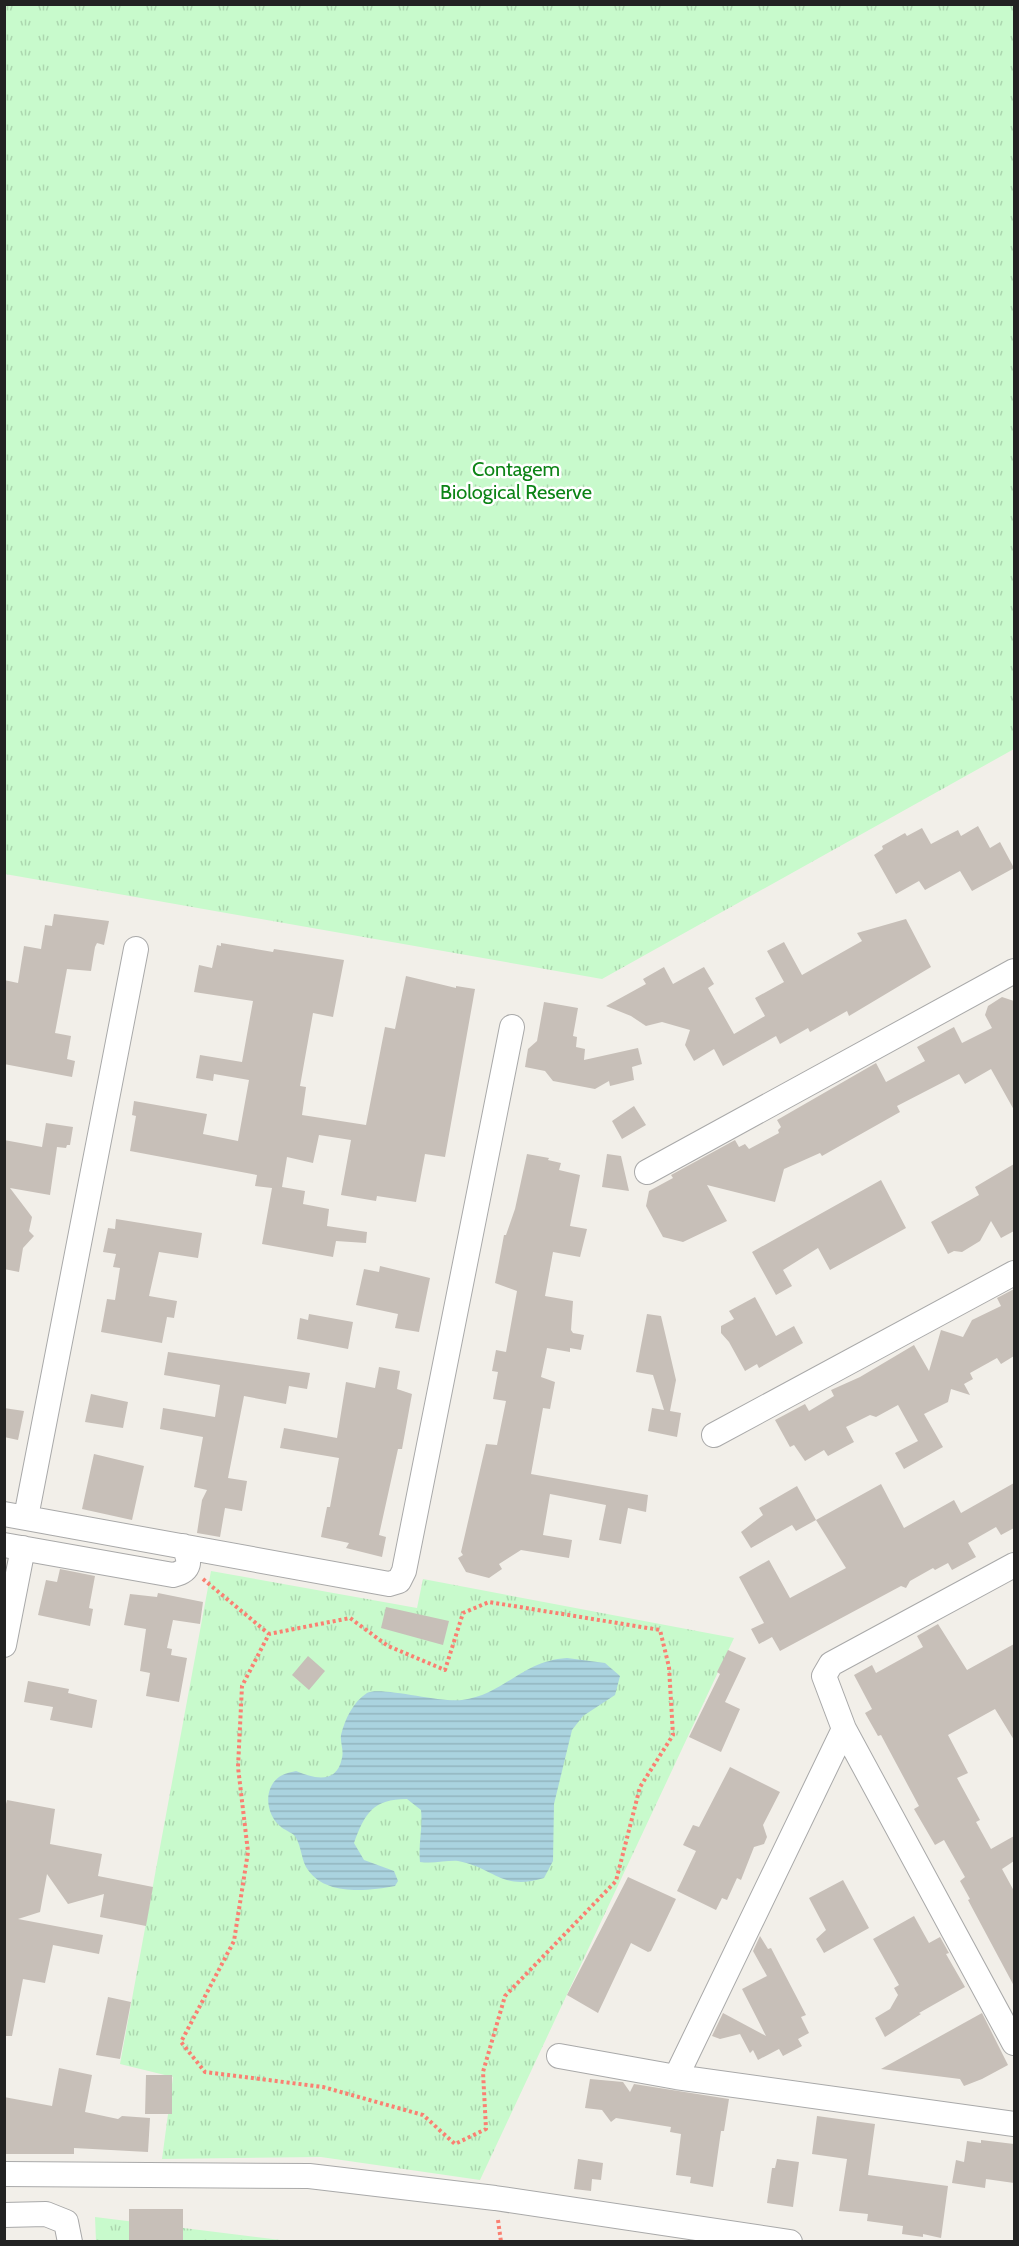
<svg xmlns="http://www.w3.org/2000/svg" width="1019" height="2246" font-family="Cabin,sans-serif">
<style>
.park{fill:url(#park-tufts)}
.water{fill:url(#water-rules)}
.building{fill:#c7bfb8}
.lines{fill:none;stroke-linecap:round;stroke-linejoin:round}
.minor-casing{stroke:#a9a9a9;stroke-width:26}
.path{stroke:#fa8072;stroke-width:4;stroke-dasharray:3 3;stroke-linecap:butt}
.minor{stroke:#fff;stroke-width:24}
.labels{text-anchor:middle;stroke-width:5;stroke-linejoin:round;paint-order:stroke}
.park-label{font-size:20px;fill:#0c8416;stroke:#fff}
</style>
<defs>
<pattern id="park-tufts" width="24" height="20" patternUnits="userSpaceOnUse" patternTransform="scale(1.5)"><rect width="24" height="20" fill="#c8facc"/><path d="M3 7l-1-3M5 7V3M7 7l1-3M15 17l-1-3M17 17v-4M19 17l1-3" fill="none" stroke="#acd6af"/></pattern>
<pattern id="water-rules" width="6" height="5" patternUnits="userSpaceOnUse" patternTransform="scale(1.5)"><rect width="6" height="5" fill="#aad3df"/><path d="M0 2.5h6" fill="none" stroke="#92b5bf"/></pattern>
</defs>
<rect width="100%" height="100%" fill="#f2efe9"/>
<path class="park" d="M4 5H1014V749L602 979 5 874Z
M211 1571 417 1608 423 1579 734 1638 480 2180 321 2157 162 2159 173 2077 120 2064Z
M95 2217 289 2241H96Z"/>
<path class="water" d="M567 1658 605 1663 620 1676 615 1695 583 1716 572 1730 554 1804 553 1861 544 1878C501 1891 495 1868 458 1861 448 1860 434 1864 420 1862 418 1844 423 1829 421 1810L407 1799C373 1799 365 1813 354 1843L364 1860 394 1871 398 1881 395 1886C368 1891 326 1896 308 1870 301 1861 302 1847 295 1836 291 1832 284 1830 280 1826 266 1814 263 1789 279 1777 283 1774 291 1772 296 1771 315 1779 337 1784 342 1758 344 1750 340 1742 341 1735 345 1719 353 1702 367 1693 380 1686 440 1703 462 1700 504 1695 521 1661 567 1658Z"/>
<path class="building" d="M978 826 990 848 1000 842 1014 868 972 891 960 871 925 890 919 881 896 894 874 855 883 849 882 846 905 833 907 836 922 828 931 844 958 830 961 836Z
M54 914 109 921 104 945 97 943 95 947 91 971 67 969 55 1033 71 1036 67 1059 75 1061 72 1077 4 1064V980L18 983 24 946 41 949 45 925 52 926Z
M906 919 931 967 849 1016 847 1011 810 1032 808 1028 780 1044 776 1036 723 1066 714 1049 694 1061 685 1045 690 1030 662 1022 646 1026 631 1016 606 1006 646 984 643 979 664 967 673 984 704 967 714 984 708 988 734 1034 765 1016 755 998 784 982 767 951 784 942 802 975 862 941 857 933Z
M221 943 273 952 274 949 344 960 333 1017 313 1013 300 1086 306 1087 302 1115 366 1125 385 1027 395 1029 406 976 456 988V986L475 989 445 1157 425 1154 416 1202 377 1196 376 1201 341 1195 351 1140 319 1135 313 1163 287 1157 282 1187 305 1191 303 1204 329 1209 327 1226 367 1232 366 1243 336 1241 333 1257 262 1244 272 1188 255 1186 257 1175 130 1151 136 1116 132 1115 134 1101 207 1114 203 1134 238 1141 249 1080 214 1074 213 1081 196 1078 200 1055 242 1062 253 1001 194 992 199 965 212 968 217 945 221 946Z
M1002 997 1014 1001V1110L991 1069 965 1084 959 1074 897 1106 900 1112 822 1156 820 1153 784 1169 775 1202 707 1185 727 1221 683 1242 663 1237 646 1206 649 1191 673 1178 671 1175 735 1140 739 1147 745 1144 749 1149 779 1133 778 1130 781 1127 777 1120 876 1063 886 1082 925 1061 917 1047 954 1027 962 1043 992 1028 985 1015 988 1006Z
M544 1002 578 1008 573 1036 577 1037 576 1047 585 1049 584 1060 638 1048 642 1064 632 1067 634 1080 610 1086 609 1081 595 1089 553 1081 545 1071 525 1067 528 1049 537 1041Z
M634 1106 646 1125 622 1139 612 1121Z
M46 1123 73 1127 70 1145H67L66 1148 57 1147 50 1195 10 1188 32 1217 29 1231 34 1236 23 1248 19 1272 4 1269V1140L42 1147Z
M527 1154 549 1158 548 1160 561 1163 559 1170 580 1175 570 1226 587 1229 580 1257 553 1252 545 1296 573 1301 571 1330 573 1333 584 1335 581 1350 570 1348V1352L547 1348 541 1377 555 1382 550 1409 543 1408 531 1474 648 1495 646 1512 628 1508 621 1544 599 1540 606 1505 550 1494 543 1535 572 1540 569 1558 521 1550 499 1564 502 1569 489 1578 466 1572 458 1558 463 1555 461 1552 486 1444 497 1445 506 1401 493 1399 498 1372 492 1371 496 1350 506 1352 517 1291 495 1283 504 1235H506L515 1209Z
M607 1154 621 1156 629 1191 602 1187Z
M1014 1164V1231L1001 1238 991 1221 980 1241 962 1252 954 1251 948 1254 931 1222 979 1195 975 1187Z
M881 1180 906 1228 830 1270 818 1248 783 1270 792 1286 776 1295 752 1252Z
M116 1219 202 1233 198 1258 159 1252 149 1296 177 1301 174 1318 167 1317 162 1343 101 1332 107 1299 115 1300 120 1268 113 1267 116 1254 103 1252 108 1228 115 1229Z
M380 1266 430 1278 419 1332 395 1328 398 1314 356 1305 364 1269 379 1272Z
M1014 1289V1356L1001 1364 997 1358 970 1373 973 1379 964 1384 970 1395 951 1389 948 1402 924 1414 943 1447 904 1469 895 1453 918 1441 898 1405 876 1417 870 1415 846 1427 854 1442 828 1456 824 1450 805 1461 794 1445 790 1447 775 1420 805 1404 809 1411 834 1396 831 1390 860 1377 914 1345 929 1371 941 1330 963 1337 972 1320 1001 1306 997 1298Z
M755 1297 776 1336 794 1326 803 1343 759 1368 757 1364 745 1371 729 1342 721 1333V1326L734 1319 729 1311Z
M309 1314 353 1322 348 1349 297 1339 300 1318 308 1320Z
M647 1314 661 1316 676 1380 670 1411 681 1413 677 1437 648 1431 652 1408 664 1410 653 1375 636 1372Z
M168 1352 310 1373 307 1389 289 1386 286 1404 244 1396 228 1478 247 1481 242 1511 225 1508 220 1537 197 1533 202 1500 207 1490 194 1487 203 1437 160 1429 163 1408 215 1417 220 1385 164 1375Z
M379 1367 400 1371 397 1389 412 1394 402 1449H398L379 1535 386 1537 382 1557 346 1548 349 1543 321 1537 327 1507H330L339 1458 280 1448 284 1428 337 1438 346 1382 375 1388Z
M91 1394 128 1402 123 1428 85 1422Z
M4 1408 24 1411 18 1440 4 1437Z
M94 1454 144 1466 132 1520 82 1509Z
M1014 1483V1528L1001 1535 996 1527 968 1543 976 1557 952 1570 948 1563 935 1570 933 1568 910 1581 906 1588 901 1586 780 1651 772 1637 759 1644 751 1629 764 1623 739 1577 769 1560 790 1598 846 1568 816 1520 881 1484 904 1528 954 1500 961 1513Z
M797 1486 816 1520 796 1531 792 1525 751 1548 741 1532 763 1515 759 1508Z
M60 1569 95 1576 89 1608 93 1609 90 1626 38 1615 46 1580 57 1582Z
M158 1593 203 1602 200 1624 173 1620 167 1648 172 1649 171 1655 187 1658 179 1702 146 1696 150 1673 140 1671 146 1629 124 1625 130 1594 157 1597Z
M386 1607 449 1621 443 1645 381 1628Z
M938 1624 967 1670 1014 1644V1740L995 1709 948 1735 968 1773 957 1778 980 1820 976 1822 991 1849 1014 1836V1861L1002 1869 1014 1891V1986L968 1900 970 1899 960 1881 965 1877 944 1840 935 1845 914 1809 919 1806 881 1735 878 1736 865 1713 872 1709 854 1675 872 1665 876 1673 923 1647 917 1636Z
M728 1650 746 1658 725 1702 740 1709 721 1752 689 1737 720 1674 717 1672Z
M308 1656 325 1671 309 1690 292 1675Z
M28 1681 69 1689 68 1693 97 1700 92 1728 50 1720 53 1707 24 1702Z
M730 1767 780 1792 763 1825 767 1837 764 1844 754 1847 741 1880 737 1878 727 1900 722 1898 716 1910 677 1891 696 1851 683 1845 693 1825 699 1827Z
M7 1800 55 1809 50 1844 102 1854 98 1876 153 1887 146 1926 100 1917 104 1894 68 1904 47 1874 40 1912 18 1919 103 1935 99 1954 53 1945 45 1983 23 1979 12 2036H4V1812Z
M628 1877 676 1899 651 1951 648 1952 631 1943 598 2013 567 1995Z
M843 1880 869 1928 824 1953 816 1939 826 1930 809 1898Z
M914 1916 929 1943 940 1937 949 1953 946 1954 965 1987 919 2013 921 2014 885 2037 875 2018 890 2009 898 1995 894 1988 899 1985 873 1939Z
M760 1936 768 1949 771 1948 806 2015 801 2017 809 2033 798 2039 802 2046 783 2056 779 2049 758 2060 753 2050 750 2053 740 2034 720 2039 712 2036 723 2013 766 2036 742 1989 767 1976 753 1951Z
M108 1997 131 2002 120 2059 96 2055Z
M982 2013 1008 2065 982 2079 964 2086 960 2079 881 2069Z
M59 2068 92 2075 85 2112 118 2119 122 2116 150 2118 148 2152 74 2148V2154H4V2097L52 2106Z
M146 2075H172V2114H145Z
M590 2079 623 2082 630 2092 634 2084 729 2099 724 2131H721L713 2187 690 2183 691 2177 676 2175 681 2134 670 2132 671 2127 616 2118 611 2122 602 2110 585 2108Z
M817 2116 875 2124 868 2175 948 2186 941 2238 923 2234V2237L902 2234 903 2226 867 2221 868 2214 839 2211 847 2159 812 2154Z
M981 2140 1014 2144V2183L986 2179 985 2188 952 2183 956 2160 964 2162 967 2141 981 2143Z
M578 2159 603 2163 601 2180 592 2179 591 2191 574 2189Z
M777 2159 799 2162 793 2207 767 2203 772 2168H775Z
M129 2209H183V2241H129Z"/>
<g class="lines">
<defs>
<path id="minor" d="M647 1172 1014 971
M714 1435 1014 1273
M4 1514 389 1584 399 1581 404 1571 512 1027
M26 1517 136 949
M4 1545 173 1575C191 1571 191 1561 183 1546
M1014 1565 831 1664 824 1676 844 1729 1014 2043
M4 1645 23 1548
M559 2056 676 2077 1014 2124
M676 2077 844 1729
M4 2174 309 2176 495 2198 790 2242
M4 2215 46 2214 66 2222 70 2242"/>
</defs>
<use href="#minor" class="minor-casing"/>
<path class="path" d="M203 1579 269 1634 242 1686 238 1767 248 1852 234 1941 181 2042 205 2072 323 2087 423 2115 455 2144 486 2129 483 2072 505 1996 616 1881 640 1787 673 1735 669 1667 660 1630 489 1602 463 1613 445 1670 388 1646 350 1618 269 1634
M498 2220 501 2242"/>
<use href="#minor" class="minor"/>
</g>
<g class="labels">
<g class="park-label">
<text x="516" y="476">Contagem<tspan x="516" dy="23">Biological Reserve</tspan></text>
</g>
</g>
<rect width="1019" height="2246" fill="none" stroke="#222222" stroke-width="12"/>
</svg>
